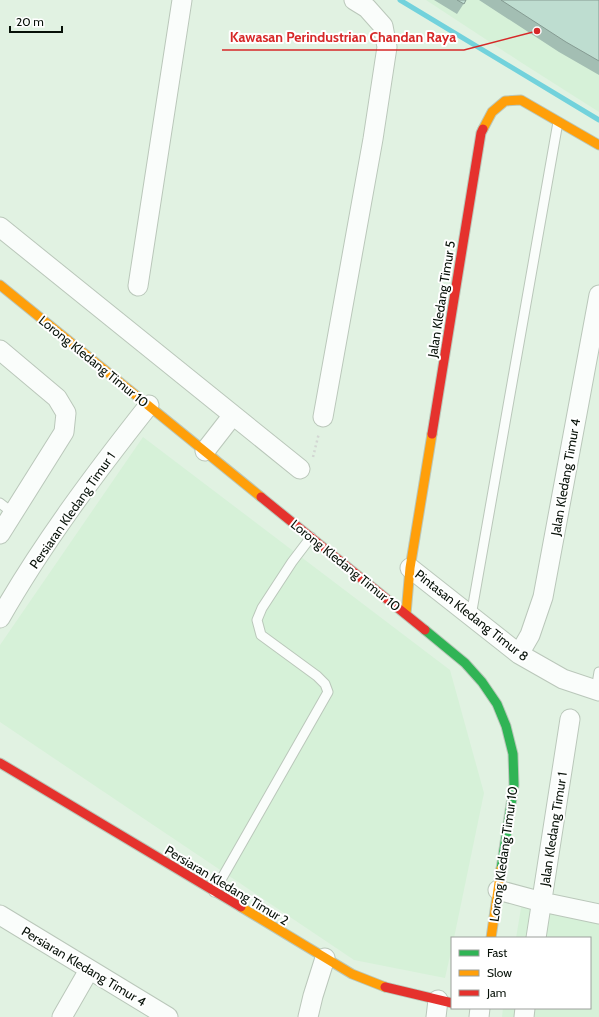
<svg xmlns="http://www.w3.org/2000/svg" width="599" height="1017" font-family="Cabin,sans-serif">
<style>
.built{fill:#d6f1d8}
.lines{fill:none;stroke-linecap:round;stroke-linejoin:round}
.stream{stroke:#72d2dc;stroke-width:5}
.lane-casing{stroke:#bac7ba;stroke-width:11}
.street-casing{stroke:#bac7ba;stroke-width:21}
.fast-casing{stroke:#bac7ba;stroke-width:11}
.slow-casing{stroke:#bac7ba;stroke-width:11}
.jam-casing{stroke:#bac7ba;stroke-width:11}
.path{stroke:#d3d7d3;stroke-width:2.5;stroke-dasharray:2 3;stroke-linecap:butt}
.lane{stroke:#fafdfb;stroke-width:9}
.street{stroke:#fafdfb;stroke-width:19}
.fast{stroke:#30b455;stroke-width:9}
.slow{stroke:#ff9f0a;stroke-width:9}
.jam{stroke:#e5322d;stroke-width:9}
.wall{fill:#a3beb3}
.building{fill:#beddd0;stroke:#859b92}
.labels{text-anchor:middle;stroke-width:4;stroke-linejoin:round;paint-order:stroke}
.street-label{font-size:13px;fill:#071108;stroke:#fff}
.leader{fill:none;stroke:#d62828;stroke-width:1.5}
.callout-dot{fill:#d62828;stroke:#fff;stroke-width:1.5}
.callout-label{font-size:14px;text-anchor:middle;font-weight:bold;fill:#d62828;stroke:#fff;stroke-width:4;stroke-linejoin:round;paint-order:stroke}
</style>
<rect width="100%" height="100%" fill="#e1f2e2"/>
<path class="built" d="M426 0H599V112L522 63Z
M143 437 450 670 484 793 454 938H452V947L445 978 354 960 0 722V645Z
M523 896 599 910V1017H502L503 1008H590V938H516Z"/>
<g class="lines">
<path class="stream" d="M400 0 599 120"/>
<defs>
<path id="lane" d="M0 503 14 514
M471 616 558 122
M596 690 599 672
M214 892 328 692 325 684 317 676 261 635 257 620 262 608 292 562 311 537"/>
<path id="street" d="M0 227 300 469
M138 286 182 0
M0 350 57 398 66 413 64 432 0 534
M323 417 373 139 387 47 383 26 367 8 354 0
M205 451 233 415
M410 568 519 654 563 679 599 691
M0 618C42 544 96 472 149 405
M519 654 530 635 543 597 599 295
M498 890 542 902 599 914
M0 915 168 1017
M536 938 570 719
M62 1017 89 970
M308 1017 313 996 325 958
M436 1017 438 1000
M479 1017 480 1008
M524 1017 525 1008"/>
<path id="fast" d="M425 630 465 663 482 682 497 704 506 726 513 754 514 785 501 869"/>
<path id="slow" d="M483 129 492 112 505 101 521 100 599 145
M0 285 261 497
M406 614 410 568 432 434
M241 907 352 974 385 987
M491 938 501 869"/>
<path id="jam" d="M432 434 481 133 483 129
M261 497 425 630
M0 763 241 907
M385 987 452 1003"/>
</defs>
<use href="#lane" class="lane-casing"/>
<use href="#street" class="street-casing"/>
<use href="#fast" class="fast-casing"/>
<use href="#slow" class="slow-casing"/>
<use href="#jam" class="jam-casing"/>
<path class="path" d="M313 457 319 433"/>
<use href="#lane" class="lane"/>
<use href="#street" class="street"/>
<use href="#fast" class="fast"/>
<use href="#slow" class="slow"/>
<use href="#jam" class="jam"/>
</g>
<path class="wall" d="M434 0H466L457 14Z
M479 0H599V75L559 52Z"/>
<path class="building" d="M457 0H466L464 4Z
M501 0H599V61L566 42Z"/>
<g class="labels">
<g class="street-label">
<text transform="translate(441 299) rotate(-81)" y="5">Jalan Kledang Timur 5</text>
<text transform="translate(94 361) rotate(39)" y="5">Lorong Kledang Timur 10</text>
<text transform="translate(565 477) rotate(-80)" y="5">Jalan Kledang Timur 4</text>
<text transform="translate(72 510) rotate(-55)" y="5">Persiaran Kledang Timur 1</text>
<text transform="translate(346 565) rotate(39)" y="5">Lorong Kledang Timur 10</text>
<text transform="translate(472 615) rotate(38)" y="5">Pintasan Kledang Timur 8</text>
<text transform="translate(553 829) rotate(-81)" y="5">Jalan Kledang Timur 1</text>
<text transform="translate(503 854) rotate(-82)" y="5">Lorong Kledang Timur 10</text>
<text transform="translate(227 885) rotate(31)" y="5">Persiaran Kledang Timur 2</text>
<text transform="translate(84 966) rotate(31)" y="5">Persiaran Kledang Timur 4</text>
</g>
</g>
<path class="leader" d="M537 31L464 50H222"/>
<circle class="callout-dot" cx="537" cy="31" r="4"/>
<g class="callout-label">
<text x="343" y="42">Kawasan Perindustrian Chandan Raya</text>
</g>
<rect x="451" y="937" width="140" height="72" fill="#ffffff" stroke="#9ca09c"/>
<rect x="459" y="950" width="20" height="6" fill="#30b455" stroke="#9ca09c"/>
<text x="487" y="957" font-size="12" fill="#071108">Fast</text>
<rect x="459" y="970" width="20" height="6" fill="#ff9f0a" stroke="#9ca09c"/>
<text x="487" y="977" font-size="12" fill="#071108">Slow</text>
<rect x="459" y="990" width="20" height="6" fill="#e5322d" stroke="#9ca09c"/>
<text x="487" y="997" font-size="12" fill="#071108">Jam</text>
<path d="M10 26v6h52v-6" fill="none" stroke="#071108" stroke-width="2"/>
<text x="16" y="26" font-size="12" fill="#071108" stroke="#ffffff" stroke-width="3" paint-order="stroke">20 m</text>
</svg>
